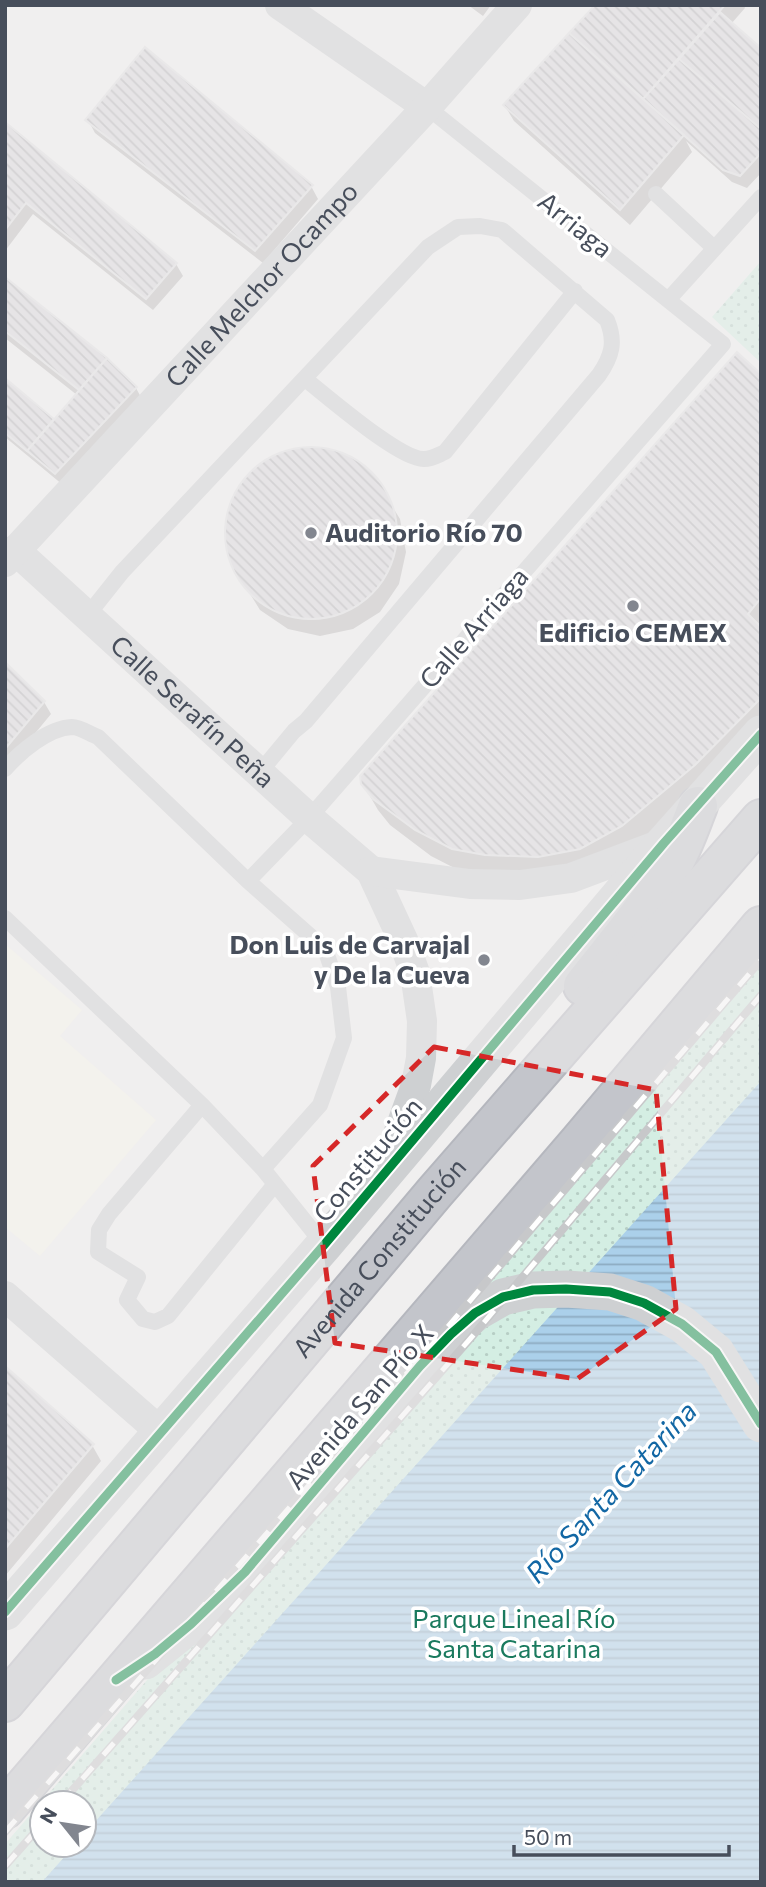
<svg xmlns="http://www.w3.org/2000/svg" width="766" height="1887" font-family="Commissioner,sans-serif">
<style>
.commercial{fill:#f6f5eb}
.park{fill:url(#park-dots);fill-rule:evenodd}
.water{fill:url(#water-rules)}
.shadow{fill:#0003}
.building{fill:url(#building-back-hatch);stroke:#e1e1e2;stroke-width:2}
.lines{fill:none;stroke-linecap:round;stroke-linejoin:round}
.trunk-casing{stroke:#b5b7be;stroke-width:42}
.service{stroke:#ced0d2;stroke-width:16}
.minor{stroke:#ced0d2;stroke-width:30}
.tertiary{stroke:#ced0d2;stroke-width:37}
.trunk{stroke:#c3c5cb;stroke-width:38}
.rail-casing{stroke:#c7c8ca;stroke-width:8}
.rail{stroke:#fff;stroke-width:5;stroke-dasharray:16;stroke-linecap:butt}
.cycleway-casing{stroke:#fff;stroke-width:13}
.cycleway{stroke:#00873e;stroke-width:9}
.marked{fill:none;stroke:#d62828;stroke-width:5;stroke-dasharray:14 9;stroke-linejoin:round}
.poi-dot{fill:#82868f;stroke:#fff;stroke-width:2.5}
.labels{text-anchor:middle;stroke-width:7;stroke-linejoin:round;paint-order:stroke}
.street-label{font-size:26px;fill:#474e5b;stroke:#fff}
.poi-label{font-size:26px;font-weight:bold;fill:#474e5b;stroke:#fff;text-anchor:start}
.park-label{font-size:26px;fill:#1a7a5e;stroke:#fff}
.water-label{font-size:28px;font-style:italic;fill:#1267a4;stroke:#fff}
</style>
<defs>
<pattern id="park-dots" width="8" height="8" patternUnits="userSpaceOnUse" patternTransform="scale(1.75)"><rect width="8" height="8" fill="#d4eee3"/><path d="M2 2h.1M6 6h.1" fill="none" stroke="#b7cec5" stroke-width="1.8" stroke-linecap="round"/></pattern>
<pattern id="water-rules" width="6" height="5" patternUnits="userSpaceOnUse" patternTransform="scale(1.75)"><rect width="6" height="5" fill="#abd0ea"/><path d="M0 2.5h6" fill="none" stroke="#8dabc1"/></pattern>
<pattern id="building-back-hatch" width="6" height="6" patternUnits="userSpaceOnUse" patternTransform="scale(1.75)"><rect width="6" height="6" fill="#d9d8db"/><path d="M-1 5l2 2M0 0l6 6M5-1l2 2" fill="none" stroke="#b2b1b5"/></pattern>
</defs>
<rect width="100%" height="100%" fill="#f0efef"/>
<path class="commercial" d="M5 944 82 1010 60 1036 156 1120 40 1256 5 1227Z"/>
<path class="park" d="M761 261V363L712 317Z
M761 966V1882H5V1844L367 1426ZM42 1803H84V1845H42Z"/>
<path class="water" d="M761 1081V1882H42L75 1845H84V1834Z"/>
<path class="shadow" d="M468 5H491L483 16Z
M598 5H744L745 8 731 24 761 50V173L747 188 732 182 686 141 692 152 630 225 514 121 505 106Z
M88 120 311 186 318 199 263 263 95 133Z
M5 124 176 264 183 276 153 310 33 214 5 251Z
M5 279 106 359 136 388 143 401 63 485 5 437V380L54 421 77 395 5 338Z
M761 377V739L710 791 595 874 468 875 431 856 390 825 378 810 363 784Z
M313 449 345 455 372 474 400 519 406 552 399 584 380 612 353 629 320 636 288 629 260 610 232 565 227 533 234 500 252 473 280 454Z
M5 665 44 702 51 714 5 770Z
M5 1368 92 1445 101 1461 5 1576Z"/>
<path class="building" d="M595 5H725L643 99 569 33Z
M720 12 761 48V129L679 59Z
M569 33 684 135 620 210 503 105Z
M145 47 313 185 255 251 85 120Z
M679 59 761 129V153L740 176 723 170 643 99Z
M5 122 177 263 146 299 26 203 5 230Z
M5 277 107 358 79 390 5 331Z
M737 352 761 374V598L748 614 761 627V698L695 765 622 826 580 849 538 857 485 855 452 849 415 830 373 799 361 784 360 776Z
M107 358 137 387 55 474 27 451Z
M5 378 54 419 27 451 5 433Z
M225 533a86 86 0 1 1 172 0a86 86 0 1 1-172 0Z
M5 662 45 701 5 749Z
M5 1366 94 1444 5 1549Z"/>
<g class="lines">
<defs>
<g id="trunk">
<path d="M583 986C613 947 647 909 672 866 683 847 690 826 698 806"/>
<path id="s3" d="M5 1702 435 1192 761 819"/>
<path d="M5 1809 579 1142 761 926"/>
</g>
</defs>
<use href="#trunk" class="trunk-casing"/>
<path class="service" d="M656 194 714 248
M668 300 761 197
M305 379C327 396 400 460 424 459 432 459 438 455 445 452L575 291
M87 616 122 572 428 247 458 227 480 226 502 230 607 320C616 342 612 356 599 375L306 721 294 731 260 772
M5 769C20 752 48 728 72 727 80 727 90 734 98 737L248 881 325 949 338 987 344 1038 320 1105 263 1169
M248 881 309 818 723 344 427 107
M5 918 202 1105 263 1169 324 1245
M202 1105 109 1214 99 1230 98 1252 138 1277 127 1300 143 1319 155 1322 168 1316 275 1184"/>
<g class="minor">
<path d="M280 5 427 107"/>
<path id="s1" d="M15 550 309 818 371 871 403 940 415 973 422 1021 421 1058 416 1085 388 1162"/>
<path id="s2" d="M5 562 427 107 517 5"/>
<path d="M371 871 470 884 520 885 571 878 664 843"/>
<path d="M5 1296 162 1433"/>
</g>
<path class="tertiary" d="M5 1612 324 1245 664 843 761 734
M145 1661 191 1624 245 1572 420 1366 451 1334 475 1313 503 1297 533 1290 566 1289 610 1292 644 1303 682 1324 716 1352 761 1424"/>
<use href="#trunk" class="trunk"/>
<defs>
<path id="rail" d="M61 1803 470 1339 761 995
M5 1832 451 1323 761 960
M5 1866 42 1824"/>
</defs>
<use href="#rail" class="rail-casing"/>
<use href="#rail" class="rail"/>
<defs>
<path id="cycleway" d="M5 1612 324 1245 664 843 761 734
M116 1680 155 1654 191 1624 245 1572 420 1366 451 1334 475 1313 503 1297 533 1290 566 1289 610 1292 644 1303 682 1324 716 1352 761 1424"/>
</defs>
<use href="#cycleway" class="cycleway-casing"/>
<use href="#cycleway" class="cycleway"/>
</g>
<path d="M0 0H766V1887H0ZM434 1047 656 1090 676 1309 577 1379 335 1343 313 1166Z" fill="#f0efef" fill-opacity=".55" fill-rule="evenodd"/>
<path class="marked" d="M434 1047 656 1090 676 1309 577 1379 335 1343 313 1166Z"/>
<g class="poi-dot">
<circle cx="311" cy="533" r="7"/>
<circle cx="633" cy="606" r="7"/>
<circle cx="484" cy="960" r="7"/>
</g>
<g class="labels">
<g class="street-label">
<text transform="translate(575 225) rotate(39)" y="9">Arriaga</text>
<text dy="9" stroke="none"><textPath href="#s2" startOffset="378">Calle Melchor Ocampo</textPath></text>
<text transform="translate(474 628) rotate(-49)" y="9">Calle Arriaga</text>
<text dy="9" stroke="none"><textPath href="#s1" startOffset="240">Calle Serafín Peña</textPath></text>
<text transform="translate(368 1160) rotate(-50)" y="9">Constitución</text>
<text dy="9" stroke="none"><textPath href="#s3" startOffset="581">Avenida Constitución</textPath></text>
<text transform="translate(360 1407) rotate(-49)" y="9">Avenida San Pío X</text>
</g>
<g class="poi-label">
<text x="325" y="542">Auditorio Río 70</text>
<text x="633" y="642" text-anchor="middle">Edificio CEMEX</text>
<text x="470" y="954" text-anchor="end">Don Luis de Carvajal<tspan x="470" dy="30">y De la Cueva</tspan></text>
</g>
<g class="park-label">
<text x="514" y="1628">Parque Lineal Río<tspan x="514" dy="30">Santa Catarina</tspan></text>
</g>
<g class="water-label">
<text transform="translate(611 1492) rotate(-47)" y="10">Río Santa Catarina</text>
</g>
</g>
<rect width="766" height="1887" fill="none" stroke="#474e5b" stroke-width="14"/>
<g transform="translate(63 1824) rotate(300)"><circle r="33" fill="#ffffff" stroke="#b5b8bd" stroke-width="2"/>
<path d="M0-5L12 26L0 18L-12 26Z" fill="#82868f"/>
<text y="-10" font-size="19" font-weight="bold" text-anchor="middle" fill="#474e5b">N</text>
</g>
<path d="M514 1845v10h215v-10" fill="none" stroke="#474e5b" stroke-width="3.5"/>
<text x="524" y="1845" font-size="21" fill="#474e5b" stroke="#ffffff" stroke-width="5" paint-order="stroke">50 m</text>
</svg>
